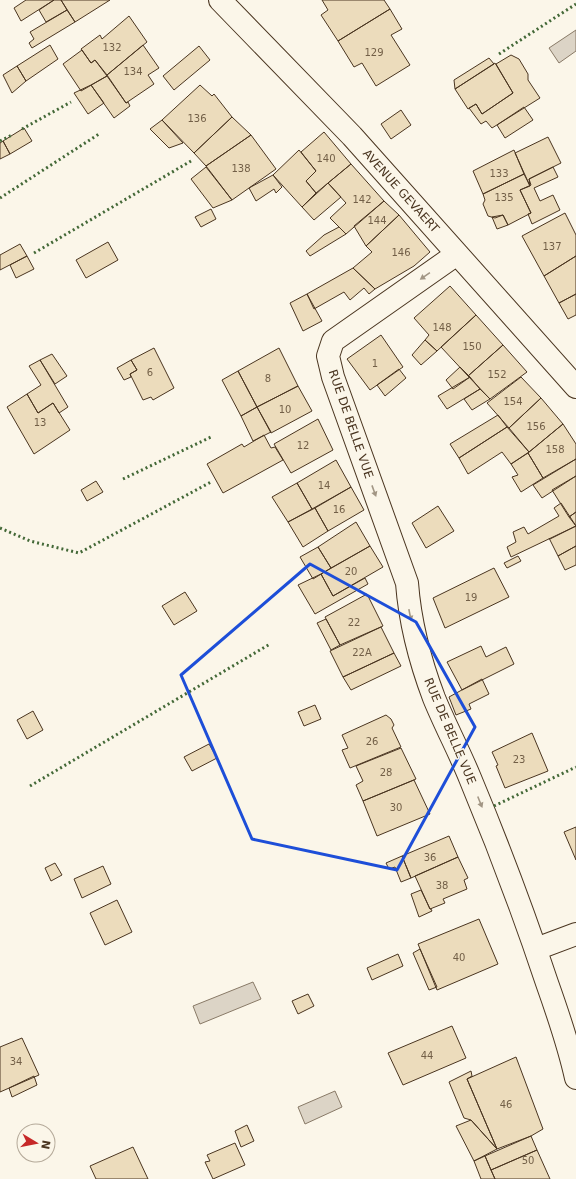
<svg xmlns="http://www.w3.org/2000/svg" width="576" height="1179" font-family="'DejaVu Sans',sans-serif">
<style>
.water{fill:#dcd4c6;stroke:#887966}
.building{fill:#ecdcbc;stroke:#4a3520}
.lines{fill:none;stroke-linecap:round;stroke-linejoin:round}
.minor-casing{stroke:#4a3520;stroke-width:24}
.minor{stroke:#fbf6e9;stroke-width:22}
.hedge{stroke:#436837;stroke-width:3;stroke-dasharray:2 3;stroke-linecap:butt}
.oneway{fill:#a29684}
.marked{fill:none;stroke:#1d4ed8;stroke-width:3;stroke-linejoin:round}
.labels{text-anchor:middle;stroke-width:3;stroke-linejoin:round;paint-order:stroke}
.number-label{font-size:10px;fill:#725f47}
.street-label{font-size:12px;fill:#4a3520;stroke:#fbf6e9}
</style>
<rect width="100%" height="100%" fill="#fbf6e9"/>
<path class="water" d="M576 30V51L559 63 549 48Z
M253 982 261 999 200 1024 193 1006Z
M335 1091 342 1107 305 1124 298 1107Z"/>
<path class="building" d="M26 0H54L21 21 14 8Z
M54 0H61L67 10 46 22 39 10Z
M61 0H110L75 22Z
M322 0H384L390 9 338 41 321 15 328 10Z
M390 9 402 29 391 35 410 65 376 86 362 63 354 67 338 41Z
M67 10 75 22 32 48 29 43 34 39 30 32Z
M129 16 147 42 107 75 95 60 91 63 81 49 100 35 102 39Z
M50 45 58 59 26 81 17 66Z
M143 45 159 68 148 75 154 84 126 103 107 75Z
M199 46 210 60 174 90 163 76Z
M82 50 91 63 95 60 107 76 81 91 63 64Z
M511 55 519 59 528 74V80L540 98 492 128 486 121 481 124 469 108 476 104 482 114 513 93 496 64Z
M489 58 494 64 455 89 454 80Z
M495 63 513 93 482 114 476 104 468 109 455 89Z
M17 66 26 81 12 93 3 75Z
M107 76 126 103 128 102 130 106 114 118 91 85Z
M91 85 104 103 88 114 74 93Z
M200 85 212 96 214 94 232 117 194 153 162 120Z
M524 107 533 120 505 138 497 125Z
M401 110 411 125 391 139 381 124Z
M232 117 251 135 206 166 194 153Z
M162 120 183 143 169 148 150 129Z
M24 128 32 141 10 154 3 141Z
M324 132 351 164 316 193 306 181 316 171 301 152Z
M251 135 276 169 232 200 206 166Z
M548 137 561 163 529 179 530 186 515 153Z
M3 141 10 154 0 159V143Z
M299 150 316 171 306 181 316 193 302 207 273 175Z
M514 150 524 174 483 194 473 171Z
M351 164 384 201 346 234 330 218 346 203 328 183Z
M206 167 232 200 213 208 191 179Z
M553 167 558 177 534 188 540 201 553 195 560 210 532 224 528 214 531 213 520 190 531 185 529 179Z
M524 174 530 186 520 190 531 213 508 225 503 215 495 218 488 216 483 204 485 200 483 194Z
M273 175 282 187 276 193 274 189 256 201 249 188Z
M328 183 341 197 314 220 302 207Z
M384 201 399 215 366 246 354 226Z
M211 209 216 219 201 227 195 217Z
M565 213 576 235V256L544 276 522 236Z
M399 215 430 252 414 266 375 289 353 268 372 252 366 246Z
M503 215 508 225 497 229 492 217Z
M339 227 346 234 310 256 306 251 324 235Z
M108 242 118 260 86 278 76 260Z
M20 244 27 256 0 270V255Z
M27 256 34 269 16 278 10 265Z
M576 256V294L559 303 544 276Z
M353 268 375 289 369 294 364 288 350 300 344 292 314 309 307 294Z
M450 286 476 315 437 351 425 340 429 335 414 318Z
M307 294 322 321 303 331 290 303Z
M576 294V315L568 319 559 303Z
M476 315 503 345 468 376 441 347Z
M381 335 403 367 370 390 347 359Z
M425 340 437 351 421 365 412 355Z
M503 345 527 372 490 399 468 376Z
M154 348 174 388 153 400 151 397 143 400 130 374 137 370 131 360Z
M279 348 298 386 257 407 238 371Z
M52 354 67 376 55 384 40 360Z
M40 360 68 407 59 413 53 403 38 413 27 394 41 385 29 366Z
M131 360 137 370 130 374 131 377 124 380 117 368Z
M460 367 470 377 453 389 446 380Z
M399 369 406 378 385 396 377 385Z
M238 371 257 407 241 416 222 380Z
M470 377 480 389 447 409 438 396Z
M521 377 541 398 509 428 487 403Z
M298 386 312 411 271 433 257 407Z
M480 389 490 399 472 410 464 399Z
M27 394 38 413 53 403 70 430 34 454 7 407Z
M541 398 563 424 529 452 509 428Z
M257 407 271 432 253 441 241 416Z
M498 415 507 427 459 458 450 444Z
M318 419 333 450 291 473 274 444Z
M563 424 576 444V459L543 478 528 453Z
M507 427 529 452 511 464 502 452 468 474 459 458Z
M264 435 271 448 275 447 283 460 223 493 207 464 242 444 244 447Z
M528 453 543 478 521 492 512 477 518 475 511 464Z
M576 459V476L542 498 533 485Z
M336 460 351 487 312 509 297 483Z
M576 476V512L569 517 552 490Z
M96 481 103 492 87 501 81 490Z
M297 483 312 509 288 522 272 497Z
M351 487 364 510 328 531 315 508Z
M561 503 576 526 511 557 507 547 516 542 513 532 524 527 528 534 559 516 554 508Z
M438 506 454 531 426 548 412 523Z
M315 508 328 531 303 547 288 522Z
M576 512V526L569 517Z
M356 522 370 546 331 568 318 547Z
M576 526V546L558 556 549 538 550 539Z
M370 546 383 567 333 596 321 574Z
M576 546V565L565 570 558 556Z
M318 547 331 568 313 579 300 557Z
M518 556 521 561 507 568 504 563Z
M494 568 509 597 445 628 433 598Z
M321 574 333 596 365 578 368 584 315 614 298 585Z
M185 592 197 611 174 625 162 606Z
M367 594 383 626 340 645 325 617Z
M326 619 340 645 331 650 317 623Z
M381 627 394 653 343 677 330 651Z
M481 646 486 657 506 647 514 664 462 690 447 662Z
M394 653 401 666 351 690 343 677Z
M482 679 489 694 469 704 471 709 456 715 449 697Z
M315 705 321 719 304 726 298 712Z
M33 711 43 730 27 739 17 720Z
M386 715 391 719 394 725 392 728 401 747 350 768 342 750 348 748 342 735Z
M532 733 548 771 505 788 496 766 498 765 492 752Z
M209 744 217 758 192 771 184 757Z
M401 748 416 779 363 801 356 785 363 781 356 766Z
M414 780 430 814 377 836 363 801Z
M576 827V860L564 832Z
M449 836 458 857 411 878 402 856Z
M402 856 411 878 401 882 395 867 389 869 386 863Z
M458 857 468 878 464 880 467 889 443 899 445 903 430 909 415 876Z
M55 863 62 875 51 881 45 868Z
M103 866 111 884 82 898 74 879Z
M421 890 430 909H431L432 911 419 917 411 894Z
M117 900 132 932 105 945 90 913Z
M479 919 498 964 437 990 418 944Z
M420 949 437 987 429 990 413 953Z
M398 954 403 966 372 980 367 968Z
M308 994 314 1006 298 1014 292 1001Z
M452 1026 466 1058 403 1085 388 1053Z
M22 1038 39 1075 0 1092V1047Z
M516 1057 543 1129 531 1136 497 1149 467 1079Z
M471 1071 472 1076 467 1079 497 1149 471 1120 464 1118 449 1082Z
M34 1076 37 1085 12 1097 9 1088Z
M471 1120 497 1149 474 1161 456 1126Z
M247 1125 254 1141 241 1147 235 1131Z
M531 1136 537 1150 491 1170 485 1156Z
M235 1143 245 1165 213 1179 205 1162 210 1161 207 1155Z
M133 1147 148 1179H96L90 1166Z
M537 1150 550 1179H495L491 1170Z
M485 1156 491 1170 495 1179H481L474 1161Z"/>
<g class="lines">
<defs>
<path id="minor" d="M220 0 352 136 576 387
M457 254 333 341 328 356 333 377 407 583C410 623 420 661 434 698 445 725 459 751 470 778 498 845 524 914 547 983 558 1014 569 1046 576 1078
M536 949 576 934"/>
</defs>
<use href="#minor" class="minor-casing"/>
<use href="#minor" class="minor"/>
<path class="hedge" d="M499 54 576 4
M22 129 71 102
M0 141 12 135
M0 198 99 134
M34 253 191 161
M123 479 211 437
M0 528 30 541 79 553 211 482
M30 786 270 644
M494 806 576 767"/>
</g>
<defs><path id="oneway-solid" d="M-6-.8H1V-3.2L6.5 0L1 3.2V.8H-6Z"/></defs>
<g class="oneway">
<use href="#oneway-solid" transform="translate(425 276) rotate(145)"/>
<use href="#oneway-solid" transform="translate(374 491) rotate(70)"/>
<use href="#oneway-solid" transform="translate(410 615) rotate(79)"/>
<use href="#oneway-solid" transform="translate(480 802) rotate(68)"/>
</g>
<path class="marked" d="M310 564 416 622 475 727 397 870 252 839 181 675Z"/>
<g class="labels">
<g class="number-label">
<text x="112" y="51">132</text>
<text x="374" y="56">129</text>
<text x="133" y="75">134</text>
<text x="197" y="122">136</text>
<text x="326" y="162">140</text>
<text x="241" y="172">138</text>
<text x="499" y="177">133</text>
<text x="504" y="201">135</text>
<text x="362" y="203">142</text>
<text x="377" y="224">144</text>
<text x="552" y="250">137</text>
<text x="401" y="256">146</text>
<text x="442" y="331">148</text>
<text x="472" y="350">150</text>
<text x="375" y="367">1</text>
<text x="150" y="376">6</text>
<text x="497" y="378">152</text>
<text x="268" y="382">8</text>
<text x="513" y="405">154</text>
<text x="285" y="413">10</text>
<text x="40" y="426">13</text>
<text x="536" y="430">156</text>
<text x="303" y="449">12</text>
<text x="555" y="453">158</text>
<text x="324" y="489">14</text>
<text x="339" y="513">16</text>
<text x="351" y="575">20</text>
<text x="471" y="601">19</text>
<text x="354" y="626">22</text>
<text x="362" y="656">22A</text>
<text x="372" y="745">26</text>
<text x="519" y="763">23</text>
<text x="386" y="776">28</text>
<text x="396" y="811">30</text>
<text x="430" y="861">36</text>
<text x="442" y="889">38</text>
<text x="459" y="961">40</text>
<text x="427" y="1059">44</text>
<text x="16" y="1065">34</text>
<text x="506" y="1108">46</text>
<text x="528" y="1164">50</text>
</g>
<g class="street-label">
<text transform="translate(401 191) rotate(48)" y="4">AVENUE GEVAERT</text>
<text transform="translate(351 424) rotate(71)" y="4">RUE DE BELLE VUE</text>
<text transform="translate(450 731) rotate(67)" y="4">RUE DE BELLE VUE</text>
</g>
</g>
<g transform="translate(36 1143) rotate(100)"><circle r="19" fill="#fbf6e9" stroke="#b4a999"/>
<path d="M0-3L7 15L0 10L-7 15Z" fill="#c62828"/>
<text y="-6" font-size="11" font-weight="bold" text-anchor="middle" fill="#4a3520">N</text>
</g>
</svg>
